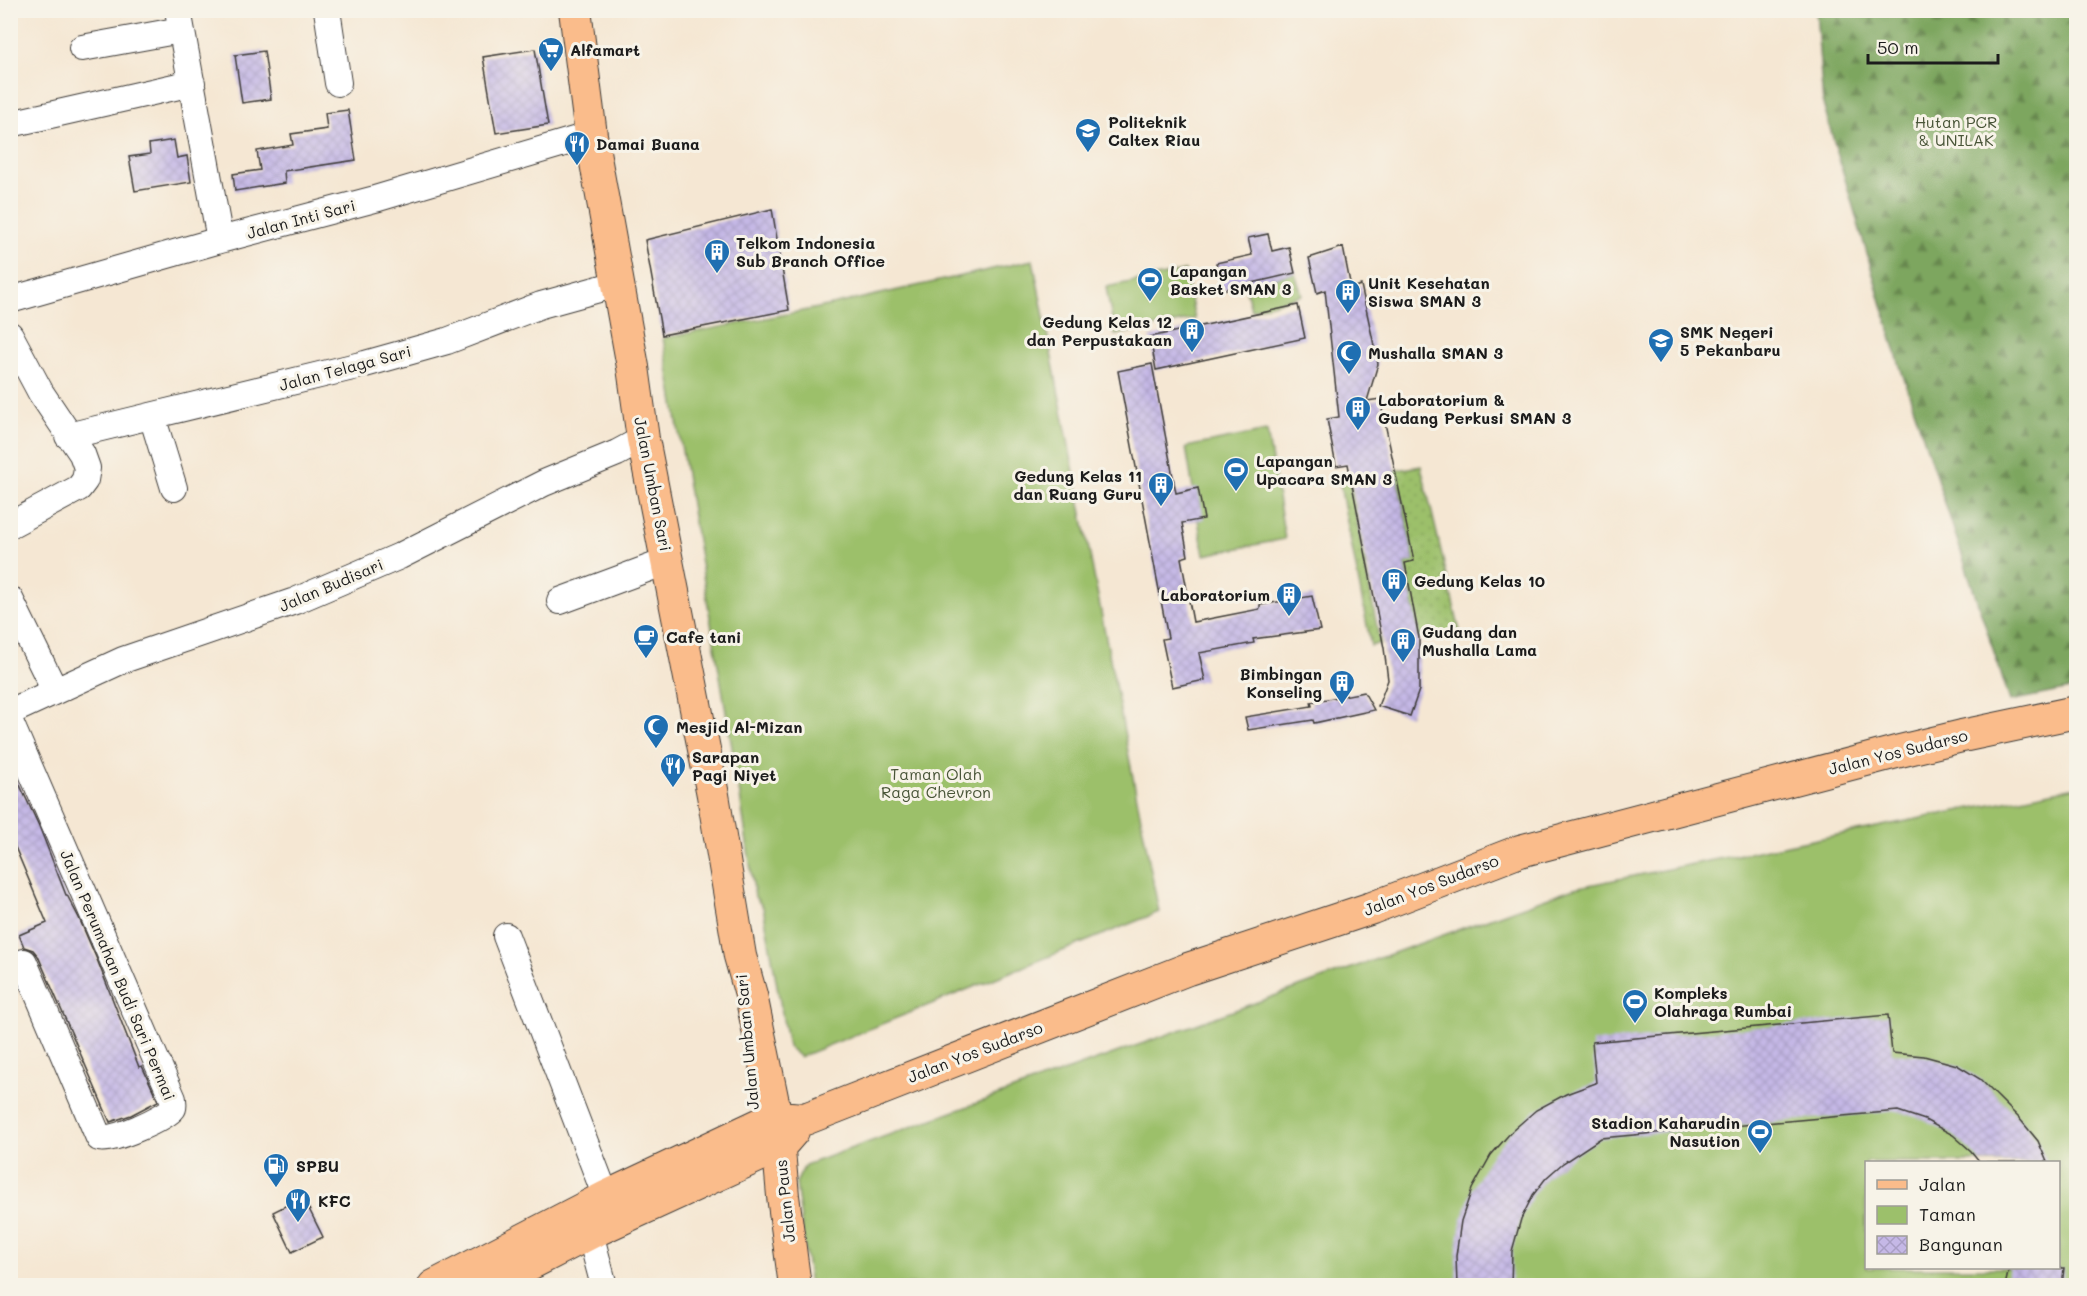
<svg xmlns="http://www.w3.org/2000/svg" width="2087" height="1296" font-family="Mali,sans-serif">
<style>
.green{fill:#9cc06b;stroke:#5c6e44;stroke-width:1.5;fill-rule:evenodd}
.forest{fill:url(#forest-firs);stroke:#4c613e;stroke-width:1.5}
.garden{fill:url(#garden-dots);stroke:#5c6e44;stroke-width:1.5}
.building{fill:url(#building-cross-hatch)}
.lines{fill:none;stroke-linecap:round;stroke-linejoin:round}
.minor-casing{stroke:#3d3a37;stroke-width:28}
.major-casing{stroke:#3d3a37;stroke-width:34}
.minor{stroke:#fff;stroke-width:26}
.major{stroke:#fabc8b;stroke-width:32}
.labels{text-anchor:middle;stroke-width:6;stroke-linejoin:round;paint-order:stroke}
.poi-label{font-size:16px;font-weight:bold;fill:#1c1c1c;stroke:#f7f3e8;text-anchor:start}
.park-label{font-size:16px;fill:#495538;stroke:#f7f3e8}
.street-label{font-size:16px;fill:#1c1c1c;stroke:#f7f3e8}
</style>
<defs>
<pattern id="forest-firs" width="22" height="20" patternUnits="userSpaceOnUse" patternTransform="scale(1.5)"><rect width="22" height="20" fill="#7da65f"/><path d="M5 1l3.5 6h-7zM16 11l3.5 6h-7z" fill="#66864e"/></pattern>
<pattern id="garden-dots" width="8" height="8" patternUnits="userSpaceOnUse" patternTransform="scale(1.5)"><rect width="8" height="8" fill="#9cc06b"/><path d="M2 2h.1M6 6h.1" fill="none" stroke="#86a45c" stroke-width="1.8" stroke-linecap="round"/></pattern>
<pattern id="building-cross-hatch" width="8" height="8" patternUnits="userSpaceOnUse" patternTransform="scale(1.5)"><rect width="8" height="8" fill="#c5b8e6"/><path d="M0 0l8 8M0 8l8-8" fill="none" stroke="#a99ec5"/></pattern>
</defs>
<rect width="100%" height="100%" fill="#f7f3e8"/>
<filter id="ink" filterUnits="userSpaceOnUse"><feTurbulence type="fractalNoise" baseFrequency=".0167" numOctaves="2"/><feDisplacementMap in="SourceGraphic" scale="12" xChannelSelector="R" yChannelSelector="G"/><feConvolveMatrix kernelMatrix="1 2 1 2 8 2 1 2 1" color-interpolation-filters="sRGB"/></filter>
<filter id="wash" filterUnits="userSpaceOnUse"><feTurbulence type="fractalNoise" baseFrequency=".008" numOctaves="4" result="noise"/><feDisplacementMap in="SourceGraphic" scale="24" xChannelSelector="R" yChannelSelector="G"/><feGaussianBlur stdDeviation="1.35" result="paint"/><feColorMatrix in="noise" values="0 0 0 0 0 0 0 0 0 0 0 0 0 0 0 0 0 1.4 0 .05"/><feComposite in="paint" operator="in"/></filter>
<g filter="url(#wash)">
<rect width="100%" height="100%" fill="#f5e7d3"/>
<path class="green" d="M1033 260 1159 912 800 1057 788 1047 763 907 755 897 739 789 663 338 818 308Z
M1185 271 1195 319 1115 335 1106 287Z
M1295 273 1302 295 1251 310 1245 285Z
M1267 431 1285 539 1204 555 1186 447Z
M2076 787V1285H810L796 1183 805 1165 1574 888ZM1866 1162H2058V1268H1866Z"/>
<path class="forest" d="M1816 11H2076V688L2010 701 1899 363 1823 104Z"/>
<path class="garden" d="M1421 466 1460 632 1419 638 1405 563 1414 561 1396 470Z
M1349 478 1380 643 1371 646 1339 480Z"/>
<g id="blocks">
<path class="building" d="M535 49 548 125 496 133 483 57Z
M264 51 271 99 242 103 235 55Z
M348 110 356 160 284 171 285 183 235 191 233 174 260 170 257 151 293 145 291 134 327 129 325 113Z
M174 140 177 158 187 156 191 182 135 191 129 157 150 154 149 144Z
M772 209 789 310 662 335 645 240Z
M1268 234 1272 251 1289 247 1295 273 1222 290 1216 263 1252 255 1248 238Z
M1343 247 1351 288 1361 285 1378 364 1367 401 1380 399 1414 561 1405 563 1419 638V690L1410 716 1378 706 1388 680 1384 648 1348 464 1336 466 1327 419 1339 417 1325 290 1317 293 1309 258Z
M1298 305 1305 338 1156 370 1150 337Z
M1152 364 1176 493 1198 488 1204 519 1182 523 1188 556 1181 558 1193 622 1260 609V605L1312 596 1320 630 1253 639 1254 643 1199 653 1205 680 1172 687 1162 639 1168 638 1118 371Z
M1364 692 1374 710 1314 723 1313 720 1248 730 1245 717 1312 706 1311 702Z
M10 764 39 826 66 895H67L79 918 98 962 139 1067 142 1066 158 1101 131 1115 110 1122 38 956 33 950 24 947 19 935 47 923 10 835Z
M1888 1015 1892 1053 1924 1056 1957 1065 1980 1079 2019 1118 2038 1141 2047 1162H1980L1971 1151 1953 1135 1925 1120 1898 1111 1601 1138 1563 1163 1546 1178 1533 1195 1521 1219 1512 1251 1511 1286H1457L1456 1256 1461 1221 1472 1189 1491 1155 1512 1131 1536 1110 1566 1094 1596 1083 1592 1042Z
M303 1197 323 1237 292 1252 273 1212Z
M2009 1268H2064L2062 1286H2005Z"/>
</g>
</g>
<g filter="url(#ink)">
<use href="#blocks" fill-opacity="0" stroke="#3d3a37" stroke-width="1.5"/>
<g class="lines">
<defs>
<path id="minor" d="M178 10 220 240
M327 10 338 83
M82 48 181 30
M10 124 192 83
M10 300 220 240 375 199 591 135
M10 335 41 393 82 454 87 468 85 480 79 488 10 525
M152 416 174 488
M68 436 365 364 447 341 541 305 617 284
M10 599 55 691
M560 601 668 561
M10 712 123 660 295 601 400 556 544 483 617 453 643 439
M10 722 173 1099C173 1102 174 1105 173 1108 166 1118 109 1143 99 1138L24 962
M506 936 606 1197
M590 1233 604 1286"/>
<path id="major" d="M575 10 591 135 633 367 643 439 713 795 740 956 751 995 776 1117 783 1196 795 1286
M434 1286 606 1197 776 1117 805 1119 1188 969 1372 908 1520 851 1900 751 1962 736 2076 712
M487 1286 590 1233 780 1146 793 1131"/>
</defs>
<use href="#minor" class="minor-casing"/>
<use href="#major" class="major-casing"/>
<use href="#minor" class="minor"/>
<use href="#major" class="major"/>
</g>
</g>
<defs>
<symbol id="supermarket-pin" viewBox="-11 -11 22 30"><path d="M0 17L-7.5 6A9.5 9.5 0 1 1 7.5 6Z" fill="#1f6fb2" stroke="#f7f3e8"/><path d="M-6-5.5h2.5l.6 2H6L4.5 2H-2.5L-4.4-4H-6ZM-1.5 3.2a1.3 1.3 0 1 0 .1 0ZM3 3.2a1.3 1.3 0 1 0 .1 0Z" fill="#fff"/></symbol>
<symbol id="university-pin" viewBox="-11 -11 22 30"><path d="M0 17L-7.5 6A9.5 9.5 0 1 1 7.5 6Z" fill="#1f6fb2" stroke="#f7f3e8"/><path d="M0-5L7-2L0 1L-7-2ZM-4 1L0 2.5L4 1V4Q0 6-4 4Z" fill="#fff"/></symbol>
<symbol id="restaurant-pin" viewBox="-11 -11 22 30"><path d="M0 17L-7.5 6A9.5 9.5 0 1 1 7.5 6Z" fill="#1f6fb2" stroke="#f7f3e8"/><path d="M-5-6h1v4h1v-4h1v4h1v-4h1v5L-1.5 .5V6h-2V.5L-5-1ZM5-6V6H3V1.5H1.5Q1.5-4 5-6Z" fill="#fff"/></symbol>
<symbol id="building-pin" viewBox="-11 -11 22 30"><path d="M0 17L-7.5 6A9.5 9.5 0 1 1 7.5 6Z" fill="#1f6fb2" stroke="#f7f3e8"/><path d="M-4-6H4V6H1V3H-1V6H-4ZM-2.5-4.3h1.7v1.8h-1.7ZM.8-4.3h1.7v1.8H.8ZM-2.5-1h1.7V.8h-1.7ZM.8-1h1.7V.8H.8Z" fill="#fff"/></symbol>
<symbol id="stadium-pin" viewBox="-11 -11 22 30"><path d="M0 17L-7.5 6A9.5 9.5 0 1 1 7.5 6Z" fill="#1f6fb2" stroke="#f7f3e8"/><path d="M0-5a6.5 5 0 1 0 0 10a6.5 5 0 1 0 0-10ZM-3.5-1.8h7v3.6h-7Z" fill="#fff"/></symbol>
<symbol id="school-pin" viewBox="-11 -11 22 30"><path d="M0 17L-7.5 6A9.5 9.5 0 1 1 7.5 6Z" fill="#1f6fb2" stroke="#f7f3e8"/><path d="M0-5L7-2L0 1L-7-2ZM-4 1L0 2.5L4 1V4Q0 6-4 4Z" fill="#fff"/></symbol>
<symbol id="mosque-pin" viewBox="-11 -11 22 30"><path d="M0 17L-7.5 6A9.5 9.5 0 1 1 7.5 6Z" fill="#1f6fb2" stroke="#f7f3e8"/><path d="M3.5-4.9A6 6 0 1 0 3.5 4.9A5 5 0 1 1 3.5-4.9Z" fill="#fff"/></symbol>
<symbol id="cafe-pin" viewBox="-11 -11 22 30"><path d="M0 17L-7.5 6A9.5 9.5 0 1 1 7.5 6Z" fill="#1f6fb2" stroke="#f7f3e8"/><path d="M-5.5-4.5H6V0H3Q3 3.5 0 3.5H-2.5Q-5.5 3.5-5.5 0ZM3-3.2v2h1.7v-2ZM-6 4.5H4V6H-6Z" fill="#fff"/></symbol>
<symbol id="fuel-pin" viewBox="-11 -11 22 30"><path d="M0 17L-7.5 6A9.5 9.5 0 1 1 7.5 6Z" fill="#1f6fb2" stroke="#f7f3e8"/><path d="M-5.5-6h7V0h2V4h1.3V-2.5L3-4.5l.8-.8L6-3V5H2.5V1h-1V6h-7ZM-4.2-4.7v3.2H.2V-4.7Z" fill="#fff"/></symbol>
</defs>
<g fill-rule="evenodd">
<use href="#supermarket-pin" x="536" y="35" width="30" height="40"/>
<use href="#university-pin" x="1073" y="116" width="30" height="40"/>
<use href="#restaurant-pin" x="562" y="129" width="30" height="40"/>
<use href="#building-pin" x="702" y="237" width="30" height="40"/>
<use href="#stadium-pin" x="1135" y="265" width="30" height="40"/>
<use href="#building-pin" x="1333" y="277" width="30" height="40"/>
<use href="#building-pin" x="1177" y="316" width="30" height="40"/>
<use href="#school-pin" x="1646" y="326" width="30" height="40"/>
<use href="#mosque-pin" x="1334" y="338" width="30" height="40"/>
<use href="#building-pin" x="1343" y="394" width="30" height="40"/>
<use href="#stadium-pin" x="1221" y="455" width="30" height="40"/>
<use href="#building-pin" x="1146" y="470" width="30" height="40"/>
<use href="#building-pin" x="1379" y="566" width="30" height="40"/>
<use href="#building-pin" x="1274" y="580" width="30" height="40"/>
<use href="#cafe-pin" x="631" y="622" width="30" height="40"/>
<use href="#building-pin" x="1388" y="626" width="30" height="40"/>
<use href="#building-pin" x="1327" y="668" width="30" height="40"/>
<use href="#mosque-pin" x="641" y="712" width="30" height="40"/>
<use href="#restaurant-pin" x="658" y="751" width="30" height="40"/>
<use href="#stadium-pin" x="1620" y="987" width="30" height="40"/>
<use href="#stadium-pin" x="1745" y="1117" width="30" height="40"/>
<use href="#fuel-pin" x="261" y="1151" width="30" height="40"/>
<use href="#restaurant-pin" x="283" y="1186" width="30" height="40"/>
</g>
<g class="labels">
<g class="poi-label">
<text x="570" y="56">Alfamart</text>
<text x="1108" y="128">Politeknik<tspan x="1108" dy="18">Caltex Riau</tspan></text>
<text x="596" y="150">Damai Buana</text>
<text x="736" y="249">Telkom Indonesia<tspan x="736" dy="18">Sub Branch Office</tspan></text>
<text x="1170" y="277">Lapangan<tspan x="1170" dy="18">Basket SMAN 3</tspan></text>
<text x="1368" y="289">Unit Kesehatan<tspan x="1368" dy="18">Siswa SMAN 3</tspan></text>
<text x="1172" y="328" text-anchor="end">Gedung Kelas 12<tspan x="1172" dy="18">dan Perpustakaan</tspan></text>
<text x="1680" y="338">SMK Negeri<tspan x="1680" dy="18">5 Pekanbaru</tspan></text>
<text x="1368" y="359">Mushalla SMAN 3</text>
<text x="1378" y="406">Laboratorium &amp;<tspan x="1378" dy="18">Gudang Perkusi SMAN 3</tspan></text>
<text x="1256" y="467">Lapangan<tspan x="1256" dy="18">Upacara SMAN 3</tspan></text>
<text x="1142" y="482" text-anchor="end">Gedung Kelas 11<tspan x="1142" dy="18">dan Ruang Guru</tspan></text>
<text x="1414" y="587">Gedung Kelas 10</text>
<text x="1270" y="601" text-anchor="end">Laboratorium</text>
<text x="1422" y="638">Gudang dan<tspan x="1422" dy="18">Mushalla Lama</tspan></text>
<text x="666" y="643">Cafe tani</text>
<text x="1322" y="680" text-anchor="end">Bimbingan<tspan x="1322" dy="18">Konseling</tspan></text>
<text x="676" y="733">Mesjid Al-Mizan</text>
<text x="692" y="763">Sarapan<tspan x="692" dy="18">Pagi Niyet</tspan></text>
<text x="1654" y="999">Kompleks<tspan x="1654" dy="18">Olahraga Rumbai</tspan></text>
<text x="1740" y="1129" text-anchor="end">Stadion Kaharudin<tspan x="1740" dy="18">Nasution</tspan></text>
<text x="296" y="1172">SPBU</text>
<text x="318" y="1207">KFC</text>
</g>
<g class="park-label">
<text x="1956" y="128">Hutan PCR<tspan x="1956" dy="18">&amp; UNILAK</tspan></text>
<text x="936" y="780">Taman Olah<tspan x="936" dy="18">Raga Chevron</tspan></text>
</g>
<g class="street-label">
<text transform="translate(301 219) rotate(-15)" y="6">Jalan Inti Sari</text>
<text transform="translate(345 368) rotate(-15)" y="6">Jalan Telaga Sari</text>
<text transform="translate(653 484) rotate(79)" y="6">Jalan Umban Sari</text>
<text transform="translate(331 585) rotate(-23)" y="6">Jalan Budisari</text>
<text transform="translate(1898 752) rotate(-14)" y="6">Jalan Yos Sudarso</text>
<text transform="translate(1431 885) rotate(-21)" y="6">Jalan Yos Sudarso</text>
<text transform="translate(118 975) rotate(67)" y="6">Jalan Perumahan Budi Sari Permai</text>
<text transform="translate(747 1042) rotate(-95)" y="6">Jalan Umban Sari</text>
<text transform="translate(975 1052) rotate(-21)" y="6">Jalan Yos Sudarso</text>
<text transform="translate(785 1201) rotate(-96)" y="6">Jalan Paus</text>
</g>
</g>
<rect width="2087" height="1296" fill="none" stroke="#f7f3e8" stroke-width="36"/>
<rect x="1865" y="1161" width="195" height="108" fill="#f7f3e8" stroke="#9f9d96" stroke-width="1.5"/>
<rect x="1877" y="1180" width="30" height="9" fill="#fabc8b" stroke="#9f9d96" stroke-width="1.5"/>
<text x="1919" y="1191" font-size="18" fill="#1c1c1c">Jalan</text>
<rect x="1877" y="1206" width="30" height="18" fill="#9cc06b" stroke="#9f9d96" stroke-width="1.5"/>
<text x="1919" y="1221" font-size="18" fill="#1c1c1c">Taman</text>
<rect x="1877" y="1236" width="30" height="18" fill="url(#building-cross-hatch)" stroke="#9f9d96" stroke-width="1.5"/>
<text x="1919" y="1251" font-size="18" fill="#1c1c1c">Bangunan</text>
<path d="M1868 54v9h130v-9" fill="none" stroke="#1c1c1c" stroke-width="3"/>
<text x="1877" y="54" font-size="18" fill="#1c1c1c" stroke="#f7f3e8" stroke-width="4.5" paint-order="stroke">50 m</text>
</svg>
